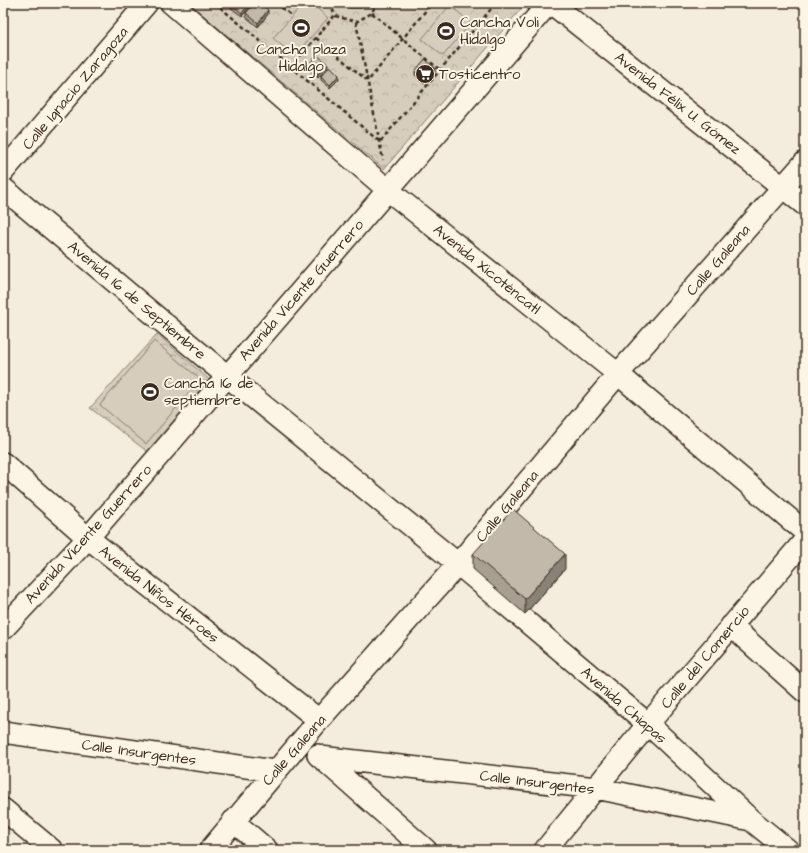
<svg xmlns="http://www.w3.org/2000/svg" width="808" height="853" font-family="'Architects Daughter',sans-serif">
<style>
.forest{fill:url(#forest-crowns);stroke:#887c6e}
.garden{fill:#d6cdbd;stroke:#887c6e}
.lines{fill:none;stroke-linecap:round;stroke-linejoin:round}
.minor-casing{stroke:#3b2a1e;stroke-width:24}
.path{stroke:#3b2a1e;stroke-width:2.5;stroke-dasharray:4 3;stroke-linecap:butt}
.minor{stroke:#fcf5e5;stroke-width:21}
.wall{fill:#a89f92;stroke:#3b2a1e}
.shaded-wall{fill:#888277;stroke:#3b2a1e}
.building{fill:#c3b9aa;stroke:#3b2a1e}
.labels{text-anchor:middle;stroke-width:4;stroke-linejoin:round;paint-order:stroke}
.poi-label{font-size:15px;fill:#3b2a1e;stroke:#fcf5e5;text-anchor:start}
.street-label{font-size:15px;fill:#3b2a1e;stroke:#fcf5e5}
</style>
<defs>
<pattern id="forest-crowns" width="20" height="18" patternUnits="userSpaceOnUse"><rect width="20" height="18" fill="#d6cdbd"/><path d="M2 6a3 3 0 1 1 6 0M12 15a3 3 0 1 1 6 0" fill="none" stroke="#b9b0a2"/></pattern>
</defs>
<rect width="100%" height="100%" fill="#f4eddd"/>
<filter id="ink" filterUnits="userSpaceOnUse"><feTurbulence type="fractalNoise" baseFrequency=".025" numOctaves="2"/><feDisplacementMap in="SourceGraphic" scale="8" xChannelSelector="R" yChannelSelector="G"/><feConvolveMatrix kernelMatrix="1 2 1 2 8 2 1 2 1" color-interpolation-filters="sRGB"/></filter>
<g filter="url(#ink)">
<path class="forest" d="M189 3H526L384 169Z
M157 334 212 382 148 452 90 408Z"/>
<path class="garden" d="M304 3H311L328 18 294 56 273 38Z
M450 5 471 23 443 56 422 39Z
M154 341 200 379 146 444 100 405Z"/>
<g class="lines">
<defs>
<path id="minor" d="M171 3 388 190 618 374 805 532
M551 3 805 205
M3 172 147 3
M3 188 227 376 458 564 648 724 751 820 788 850
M3 463 88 538 319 720
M731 626 805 692
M3 629 88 538 549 3
M3 732 274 771
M318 755 426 850
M320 757 596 788 751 820
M3 809 52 850
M233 821 267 850
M210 850 319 720 458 564 618 374 805 162
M545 850 648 724 805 540"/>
</defs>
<use href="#minor" class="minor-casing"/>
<path class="path" d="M215 3 380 142 496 3
M276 3 292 16
M329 3 336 16 356 22 372 13 376 3
M372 13 440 70
M356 22 383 160
M316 38 368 81 432 3
M291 67 335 15"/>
<use href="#minor" class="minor"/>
</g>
<path class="wall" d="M252 3V5L242 16 231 8V4Z
M343 3H365L361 8H349Z
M246 13 268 14 258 27 246 17Z
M308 65 328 68 318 78 308 69Z
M415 71 435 72 424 84 415 75Z
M321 76 339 79 330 88 321 80Z
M473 554 565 569 525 614 473 569Z"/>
<path class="shaded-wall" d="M250 3H252V5L242 16V13Z
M361 3H365L361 8Z
M268 10V14L258 27V23Z
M328 64V68L318 78V74Z
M435 68V72L424 84V80Z
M339 75V79L330 88V85Z
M565 554V569L525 614V599Z"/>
<path class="building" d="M232 3H250L242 13 231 4Z
M255 3H260L268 10 258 23 246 13Z
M317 55 328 64 318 74 308 65Z
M425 59 435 68 424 80 415 71Z
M330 66 339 75 330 85 321 76Z
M513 509 565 554 525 599 473 554Z"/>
</g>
<defs>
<symbol id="stadium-disc" viewBox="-11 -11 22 22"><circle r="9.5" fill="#3b2a1e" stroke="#fcf5e5"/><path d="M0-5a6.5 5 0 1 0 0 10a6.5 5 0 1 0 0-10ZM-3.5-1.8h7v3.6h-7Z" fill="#fff"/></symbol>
<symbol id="supermarket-disc" viewBox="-11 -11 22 22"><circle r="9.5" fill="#3b2a1e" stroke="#fcf5e5"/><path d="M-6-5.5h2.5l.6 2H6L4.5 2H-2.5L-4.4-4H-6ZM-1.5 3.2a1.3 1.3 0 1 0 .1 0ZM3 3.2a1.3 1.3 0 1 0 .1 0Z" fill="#fff"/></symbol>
</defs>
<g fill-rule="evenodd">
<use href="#stadium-disc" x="290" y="17" width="22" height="22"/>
<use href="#stadium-disc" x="435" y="20" width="22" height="22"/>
<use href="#supermarket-disc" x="414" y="63" width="22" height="22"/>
<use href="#stadium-disc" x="139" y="381" width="22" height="22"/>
</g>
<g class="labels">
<g class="poi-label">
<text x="460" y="27">Cancha Voli<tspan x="460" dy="17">Hidalgo</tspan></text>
<text x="301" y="54" text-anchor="middle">Cancha plaza<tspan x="301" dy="17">Hidalgo</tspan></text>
<text x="439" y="79">Tosticentro</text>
<text x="164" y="388">Cancha 16 de<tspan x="164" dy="17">septiembre</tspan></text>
</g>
<g class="street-label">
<text transform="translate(75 88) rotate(-50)" y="5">Calle Ignacio Zaragoza</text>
<text transform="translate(678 103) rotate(38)" y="5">Avenida Félix U. Gómez</text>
<text transform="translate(718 260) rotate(-49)" y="5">Calle Galeana</text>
<text transform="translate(487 269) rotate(39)" y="5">Avenida Xicoténcatl</text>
<text transform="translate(301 290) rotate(-49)" y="5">Avenida Vicente Guerrero</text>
<text transform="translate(137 300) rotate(40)" y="5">Avenida 16 de Septiembre</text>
<text transform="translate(507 506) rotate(-50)" y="5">Calle Galeana</text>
<text transform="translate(88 534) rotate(-48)" y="5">Avenida Vicente Guerrero</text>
<text transform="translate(159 594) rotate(38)" y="5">Avenida Niños Héroes</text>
<text transform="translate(705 657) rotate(-50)" y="5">Calle del Comercio</text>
<text transform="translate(624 705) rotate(41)" y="5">Avenida Chiapas</text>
<text transform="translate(294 750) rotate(-49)" y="5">Calle Galeana</text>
<text transform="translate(139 752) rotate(8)" y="5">Calle Insurgentes</text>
<text transform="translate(537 782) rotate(7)" y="5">Calle Insurgentes</text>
</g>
</g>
<rect width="808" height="853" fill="none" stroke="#fcf5e5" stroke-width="16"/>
<rect x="8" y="8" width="792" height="837" fill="none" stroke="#3b2a1e" stroke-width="1.5" filter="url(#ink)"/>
</svg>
